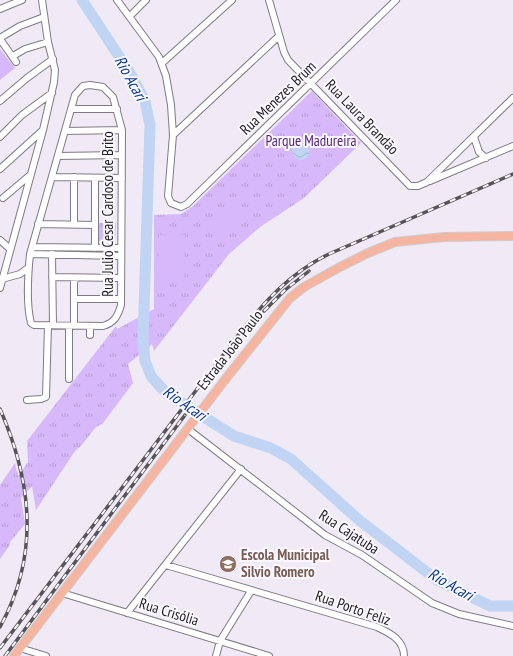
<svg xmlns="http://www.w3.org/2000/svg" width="513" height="656" font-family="'PT Sans Narrow',sans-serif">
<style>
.grass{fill:url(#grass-tufts)}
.pitch{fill:#d7b8fa}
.water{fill:url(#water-waves)}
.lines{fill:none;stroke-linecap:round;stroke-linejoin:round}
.river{stroke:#c1d4f3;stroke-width:11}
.minor-casing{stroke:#7f7b84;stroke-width:8}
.major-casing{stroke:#cecdce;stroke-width:10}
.minor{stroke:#fff;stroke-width:6}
.major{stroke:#f6b5a0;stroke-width:8}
.rail-casing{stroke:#565359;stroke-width:3.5}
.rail{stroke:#fbf9ff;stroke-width:2;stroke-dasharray:6;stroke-linecap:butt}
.labels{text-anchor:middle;stroke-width:4;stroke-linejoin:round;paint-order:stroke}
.street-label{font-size:15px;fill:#1e1c20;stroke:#fbf9ff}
.park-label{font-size:15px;fill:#541e7c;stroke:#fbf9ff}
.education-label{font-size:15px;font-weight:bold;fill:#785e54;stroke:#fbf9ff;text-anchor:start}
.water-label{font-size:16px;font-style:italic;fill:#07398f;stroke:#fbf9ff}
</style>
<defs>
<pattern id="grass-tufts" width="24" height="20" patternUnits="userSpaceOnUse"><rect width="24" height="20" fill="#d7b8fa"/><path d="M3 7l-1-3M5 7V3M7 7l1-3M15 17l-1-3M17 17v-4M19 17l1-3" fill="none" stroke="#b89ed6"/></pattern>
<pattern id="water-waves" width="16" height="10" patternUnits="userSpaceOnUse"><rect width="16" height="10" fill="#c1d4f3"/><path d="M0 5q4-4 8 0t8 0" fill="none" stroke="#a5b5d0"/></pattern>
</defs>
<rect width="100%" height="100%" fill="#efeaf5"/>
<path class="grass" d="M312 91 361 143 304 198 260 227 229 254 154 351 152 344 128 364 133 383 103 423 95 428 81 446 75 451 36 510 32 486 21 498 25 524 10 542V545L0 559V485L15 463 18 476 28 462 27 441 116 326 117 329 154 309V215L181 214 193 206Z
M98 223H116L115 242 98 241Z"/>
<path class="pitch" d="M0 49 15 68 0 80Z
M221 207 240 215 225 240 208 232Z
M159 235H185L184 279H158Z"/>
<path class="water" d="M292 151a9 9 0 1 1 18 0a9 9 0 1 1-18 0Z"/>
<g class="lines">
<path class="river" d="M82 0 130 73 145 101 150 125 143 339 145 361 151 376 166 393 234 436 271 448 291 459 359 520 437 580 490 606H513"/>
<defs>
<path id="minor" d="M117 0 159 57 166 76 171 105 173 135 168 196 171 203 181 207 187 204 396 0
M269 0 284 52 288 60 410 186H418L427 182 513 98
M0 9 22 0
M130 16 146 0
M0 38 20 26 44 17
M0 39 16 62
M13 56 25 49 48 42
M162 63 232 0
M90 85 103 87 113 97 122 130 121 305C118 316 114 323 103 326L34 325 31 323C26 304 28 274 30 254L75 95 83 86Z
M0 101 27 78 53 59
M71 109H117
M65 131 122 130
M173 135 279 36
M0 137 22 115 52 93
M474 137 479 152 486 158
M58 156 122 155
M0 169 43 130
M52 177 122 178
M430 181 513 146
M3 198 29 176
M38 224 95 225
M74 224V177
M0 240 10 249
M32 247 120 248
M95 248V178
M30 254 120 256
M52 254 53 325
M52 277 120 278
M2 279 20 274 28 268
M0 288 43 130 54 82 55 70 48 42 42 0
M74 299H121
M69 326V379
M74 326V280L78 278
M90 335V326
M27 400 41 399 46 397 48 325
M188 429 325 535 362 555 432 603 459 614 513 626
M166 565 377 627C390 633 404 640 404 656
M62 593 269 656
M127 613 241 469
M20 648 46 656
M216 656 220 641 251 591"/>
<path id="major" d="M14 656 224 381 290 298 304 287 338 268 368 253 395 242 444 237 513 236"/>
</defs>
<use href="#minor" class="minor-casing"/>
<use href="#major" class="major-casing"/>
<use href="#minor" class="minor"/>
<use href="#major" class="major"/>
<defs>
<path id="rail" d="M264 311 285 290 309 271
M0 409C32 482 40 555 0 627
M0 648 239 334C265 301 290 273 329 254L513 174
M5 656 185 415"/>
</defs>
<use href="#rail" class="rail-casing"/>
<use href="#rail" class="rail"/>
</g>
<defs>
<symbol id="school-disc" viewBox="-11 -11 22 22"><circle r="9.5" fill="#8d6e63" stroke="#fbf9ff"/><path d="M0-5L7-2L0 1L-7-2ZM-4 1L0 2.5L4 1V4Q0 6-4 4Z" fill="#fff"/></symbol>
</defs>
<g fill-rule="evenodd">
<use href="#school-disc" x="218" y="554" width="20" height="20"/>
</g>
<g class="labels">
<g class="street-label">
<text transform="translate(278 98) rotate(-44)" y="5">Rua Menezes Brum</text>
<text transform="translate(362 117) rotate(46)" y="5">Rua Laura Brandão</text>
<text transform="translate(108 214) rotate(-90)" y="5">Rua Julio Cesar Cardoso de Brito</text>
<text transform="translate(230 350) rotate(-52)" y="5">Estrada João Paulo</text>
<text transform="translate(349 532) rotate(33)" y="5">Rua Cajatuba</text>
<text transform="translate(353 608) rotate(19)" y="5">Rua Porto Feliz</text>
<text transform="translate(169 612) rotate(17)" y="5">Rua Crisólia</text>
</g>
<g class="park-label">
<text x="311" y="146">Parque Madureira</text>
</g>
<g class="education-label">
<text x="241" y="560">Escola Municipal<tspan x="241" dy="17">Silvio Romero</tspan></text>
</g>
<g class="water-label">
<text transform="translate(131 78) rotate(61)" y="6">Rio Acari</text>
<text transform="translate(185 403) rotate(35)" y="6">Rio Acari</text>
<text transform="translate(451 584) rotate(30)" y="6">Rio Acari</text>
</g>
</g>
</svg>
